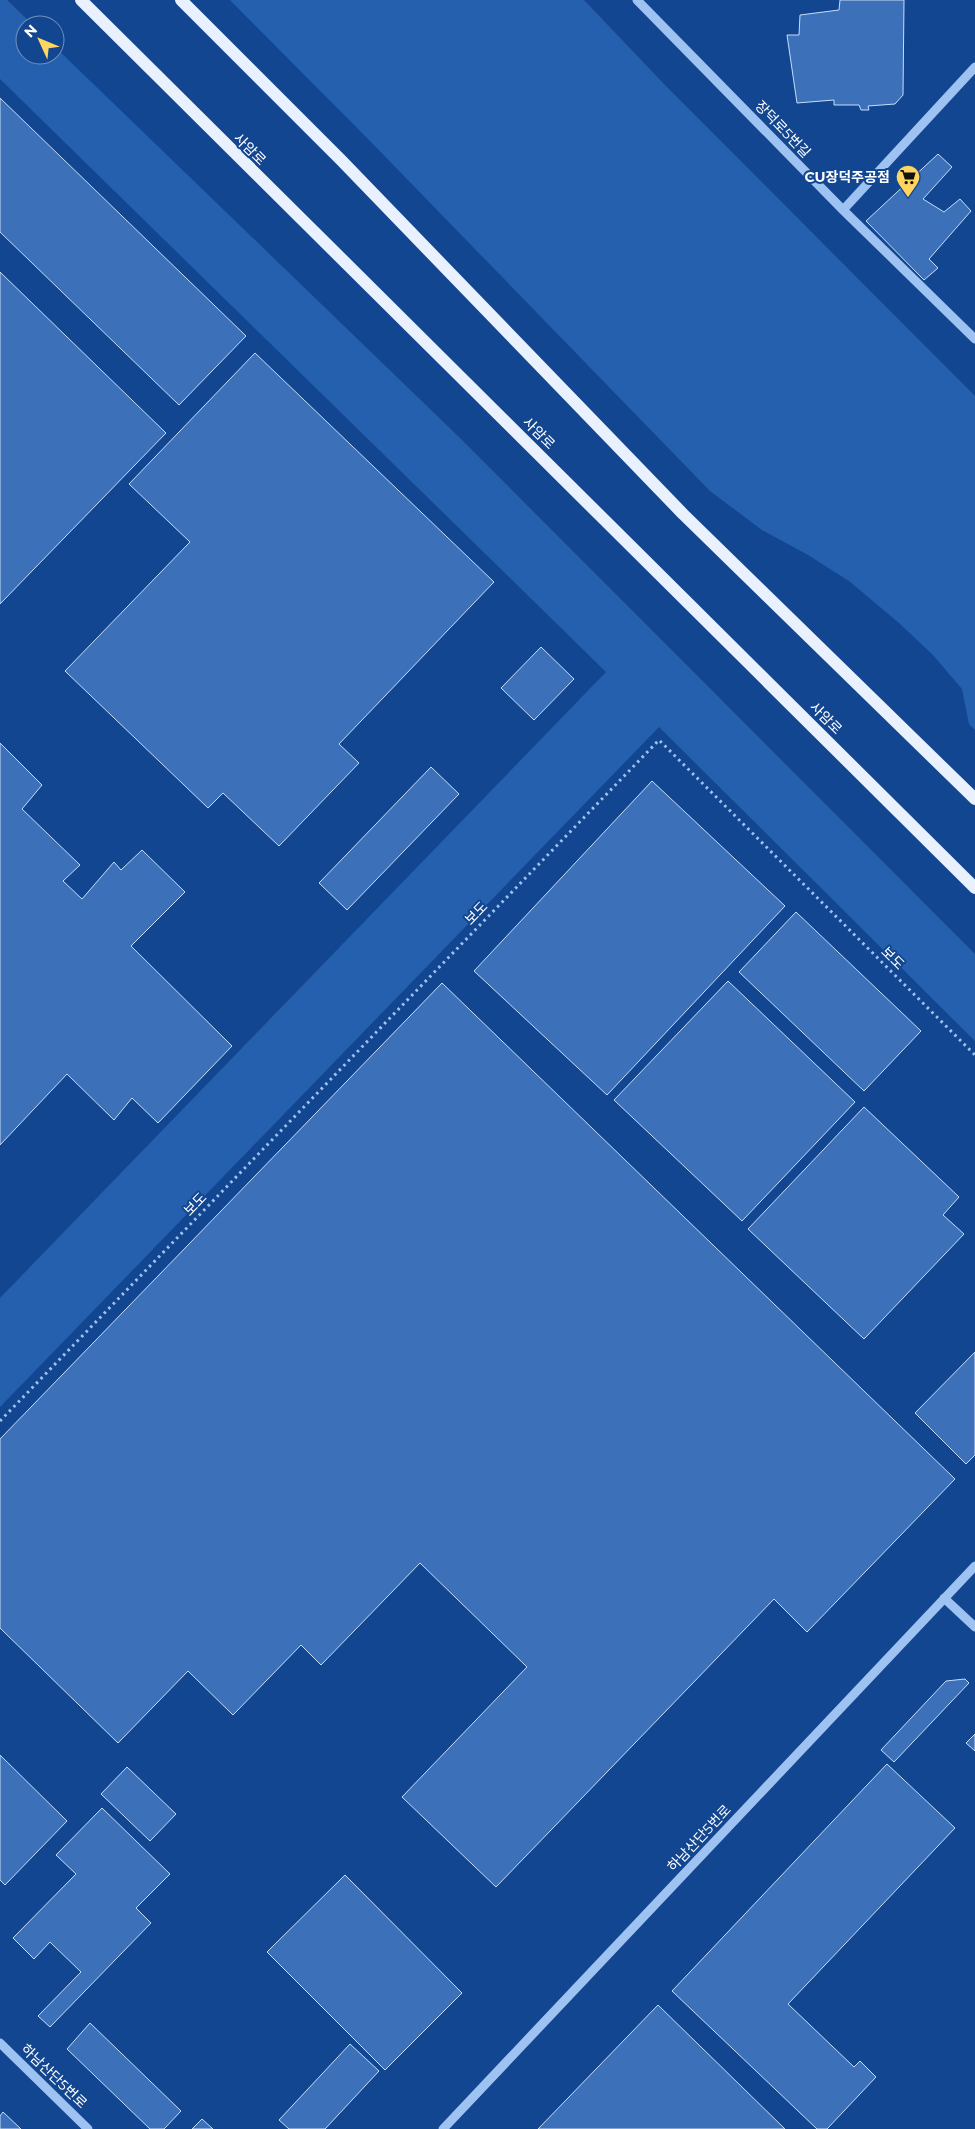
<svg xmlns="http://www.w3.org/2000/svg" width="975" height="2129" font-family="Montserrat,'Noto Sans KR',sans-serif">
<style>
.green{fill:#2560af}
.building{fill:#3c70b9;stroke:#c5ddfc}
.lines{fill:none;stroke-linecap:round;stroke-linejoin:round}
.path{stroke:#9ec2f1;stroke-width:3;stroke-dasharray:2.5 4;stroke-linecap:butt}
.minor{stroke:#9ec2f1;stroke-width:9}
.major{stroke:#e9f1ff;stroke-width:12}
.labels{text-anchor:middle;stroke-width:4;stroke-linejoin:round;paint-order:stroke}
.street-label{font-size:14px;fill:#fff;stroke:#134690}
.poi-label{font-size:14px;font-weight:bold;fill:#fff;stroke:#134690;text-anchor:end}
</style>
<rect width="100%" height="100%" fill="#134690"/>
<path class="green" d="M0 0H7L33 25H25V55H55V47L459 437 975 954V1041L659 727 0 1407V1298L606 672 0 79Z
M230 0H584L664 84 975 396V730L969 724 962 689 933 655 899 623 849 581 808 555 762 530 710 491 371 142Z"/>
<path class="building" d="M840 0H904L903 95 895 104 868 106 869 110H861L859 105H834V100L797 103 787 35H799L800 15 839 10Z
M0 98 246 336 179 405 0 232Z
M938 154 952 167 923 199 944 212 960 199 971 211 929 259 938 268 924 280 866 221Z
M0 272 166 433 0 604Z
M255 353 494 582 339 744 359 763 279 846 223 793 208 808 65 671 190 542 129 484Z
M541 647 574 679 534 720 501 688Z
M0 743 42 785 22 809 80 865 63 881 82 899 114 862 121 870 142 850 185 892 131 946 232 1046 158 1123 132 1098 114 1120 67 1074 0 1145Z
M431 767 459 794 347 910 319 883Z
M652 781 785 906 607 1095 474 971Z
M796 912 921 1031 864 1091 739 972Z
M728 981 855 1102 742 1221 614 1100Z
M442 983 955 1479 807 1632 774 1599 496 1887 402 1797 527 1667 420 1563 321 1665 301 1645 233 1715 188 1671 118 1743 0 1628V1439Z
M864 1107 959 1197 943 1215 964 1234 864 1339 748 1229Z
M975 1352V1455L966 1464 915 1413Z
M965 1679 969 1683 894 1762 881 1750 946 1681Z
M975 1734V1751L966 1743Z
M0 1755 67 1821 5 1885 0 1880Z
M887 1764 955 1828 788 2004 854 2067 860 2061 876 2077 827 2129H817L672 1991Z
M127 1767 176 1814 150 1841 101 1794Z
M102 1808 170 1874 136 1908 151 1923 50 2027 38 2016 81 1972 50 1942 34 1959 13 1938 76 1874 56 1855Z
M345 1875 462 1993 385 2070 267 1952Z
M658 2005 785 2129H538Z
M90 2023 181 2111 164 2129H150L67 2049Z
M350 2044 379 2071 325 2129H289L279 2120Z
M3 2112 21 2129H0V2116Z
M202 2119 213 2129H192Z"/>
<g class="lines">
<path class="path" d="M0 1421 659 740 975 1055"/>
<path class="minor" d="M637 0 843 210 975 339
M843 210 975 67
M944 1598 975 1627
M0 2043 88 2129
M443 2129 975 1566"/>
<path class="major" d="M81 0 975 888
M181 0 341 160 683 514 975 799"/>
</g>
<defs>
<symbol id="supermarket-pin" viewBox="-11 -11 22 30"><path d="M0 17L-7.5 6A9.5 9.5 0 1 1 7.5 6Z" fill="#ffd55f" stroke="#134690"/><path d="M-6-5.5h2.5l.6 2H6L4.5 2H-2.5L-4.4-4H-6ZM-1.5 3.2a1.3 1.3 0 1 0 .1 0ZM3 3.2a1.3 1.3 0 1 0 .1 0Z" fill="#111"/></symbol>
</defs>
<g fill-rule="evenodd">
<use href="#supermarket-pin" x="894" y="163" width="28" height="38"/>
</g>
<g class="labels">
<g class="street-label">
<text transform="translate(783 129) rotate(46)" y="5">장덕로5번길</text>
<text transform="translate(250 149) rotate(45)" y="5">사암로</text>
<text transform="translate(539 433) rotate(45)" y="5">사암로</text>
<text transform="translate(826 718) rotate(45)" y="5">사암로</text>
<text transform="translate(476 913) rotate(-46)" y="5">보도</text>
<text transform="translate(893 958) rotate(45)" y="5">보도</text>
<text transform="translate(195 1204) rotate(-46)" y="5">보도</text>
<text transform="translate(699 1838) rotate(-47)" y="5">하남산단5번로</text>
<text transform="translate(54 2076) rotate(44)" y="5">하남산단5번로</text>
</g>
<g class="poi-label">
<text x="890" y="182">CU장덕주공점</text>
</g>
</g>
<g transform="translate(40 40) rotate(314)"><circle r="24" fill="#134690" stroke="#7190bc"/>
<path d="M0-4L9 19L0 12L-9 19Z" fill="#ffd55f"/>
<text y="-8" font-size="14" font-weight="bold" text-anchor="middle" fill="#ffffff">N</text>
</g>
</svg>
